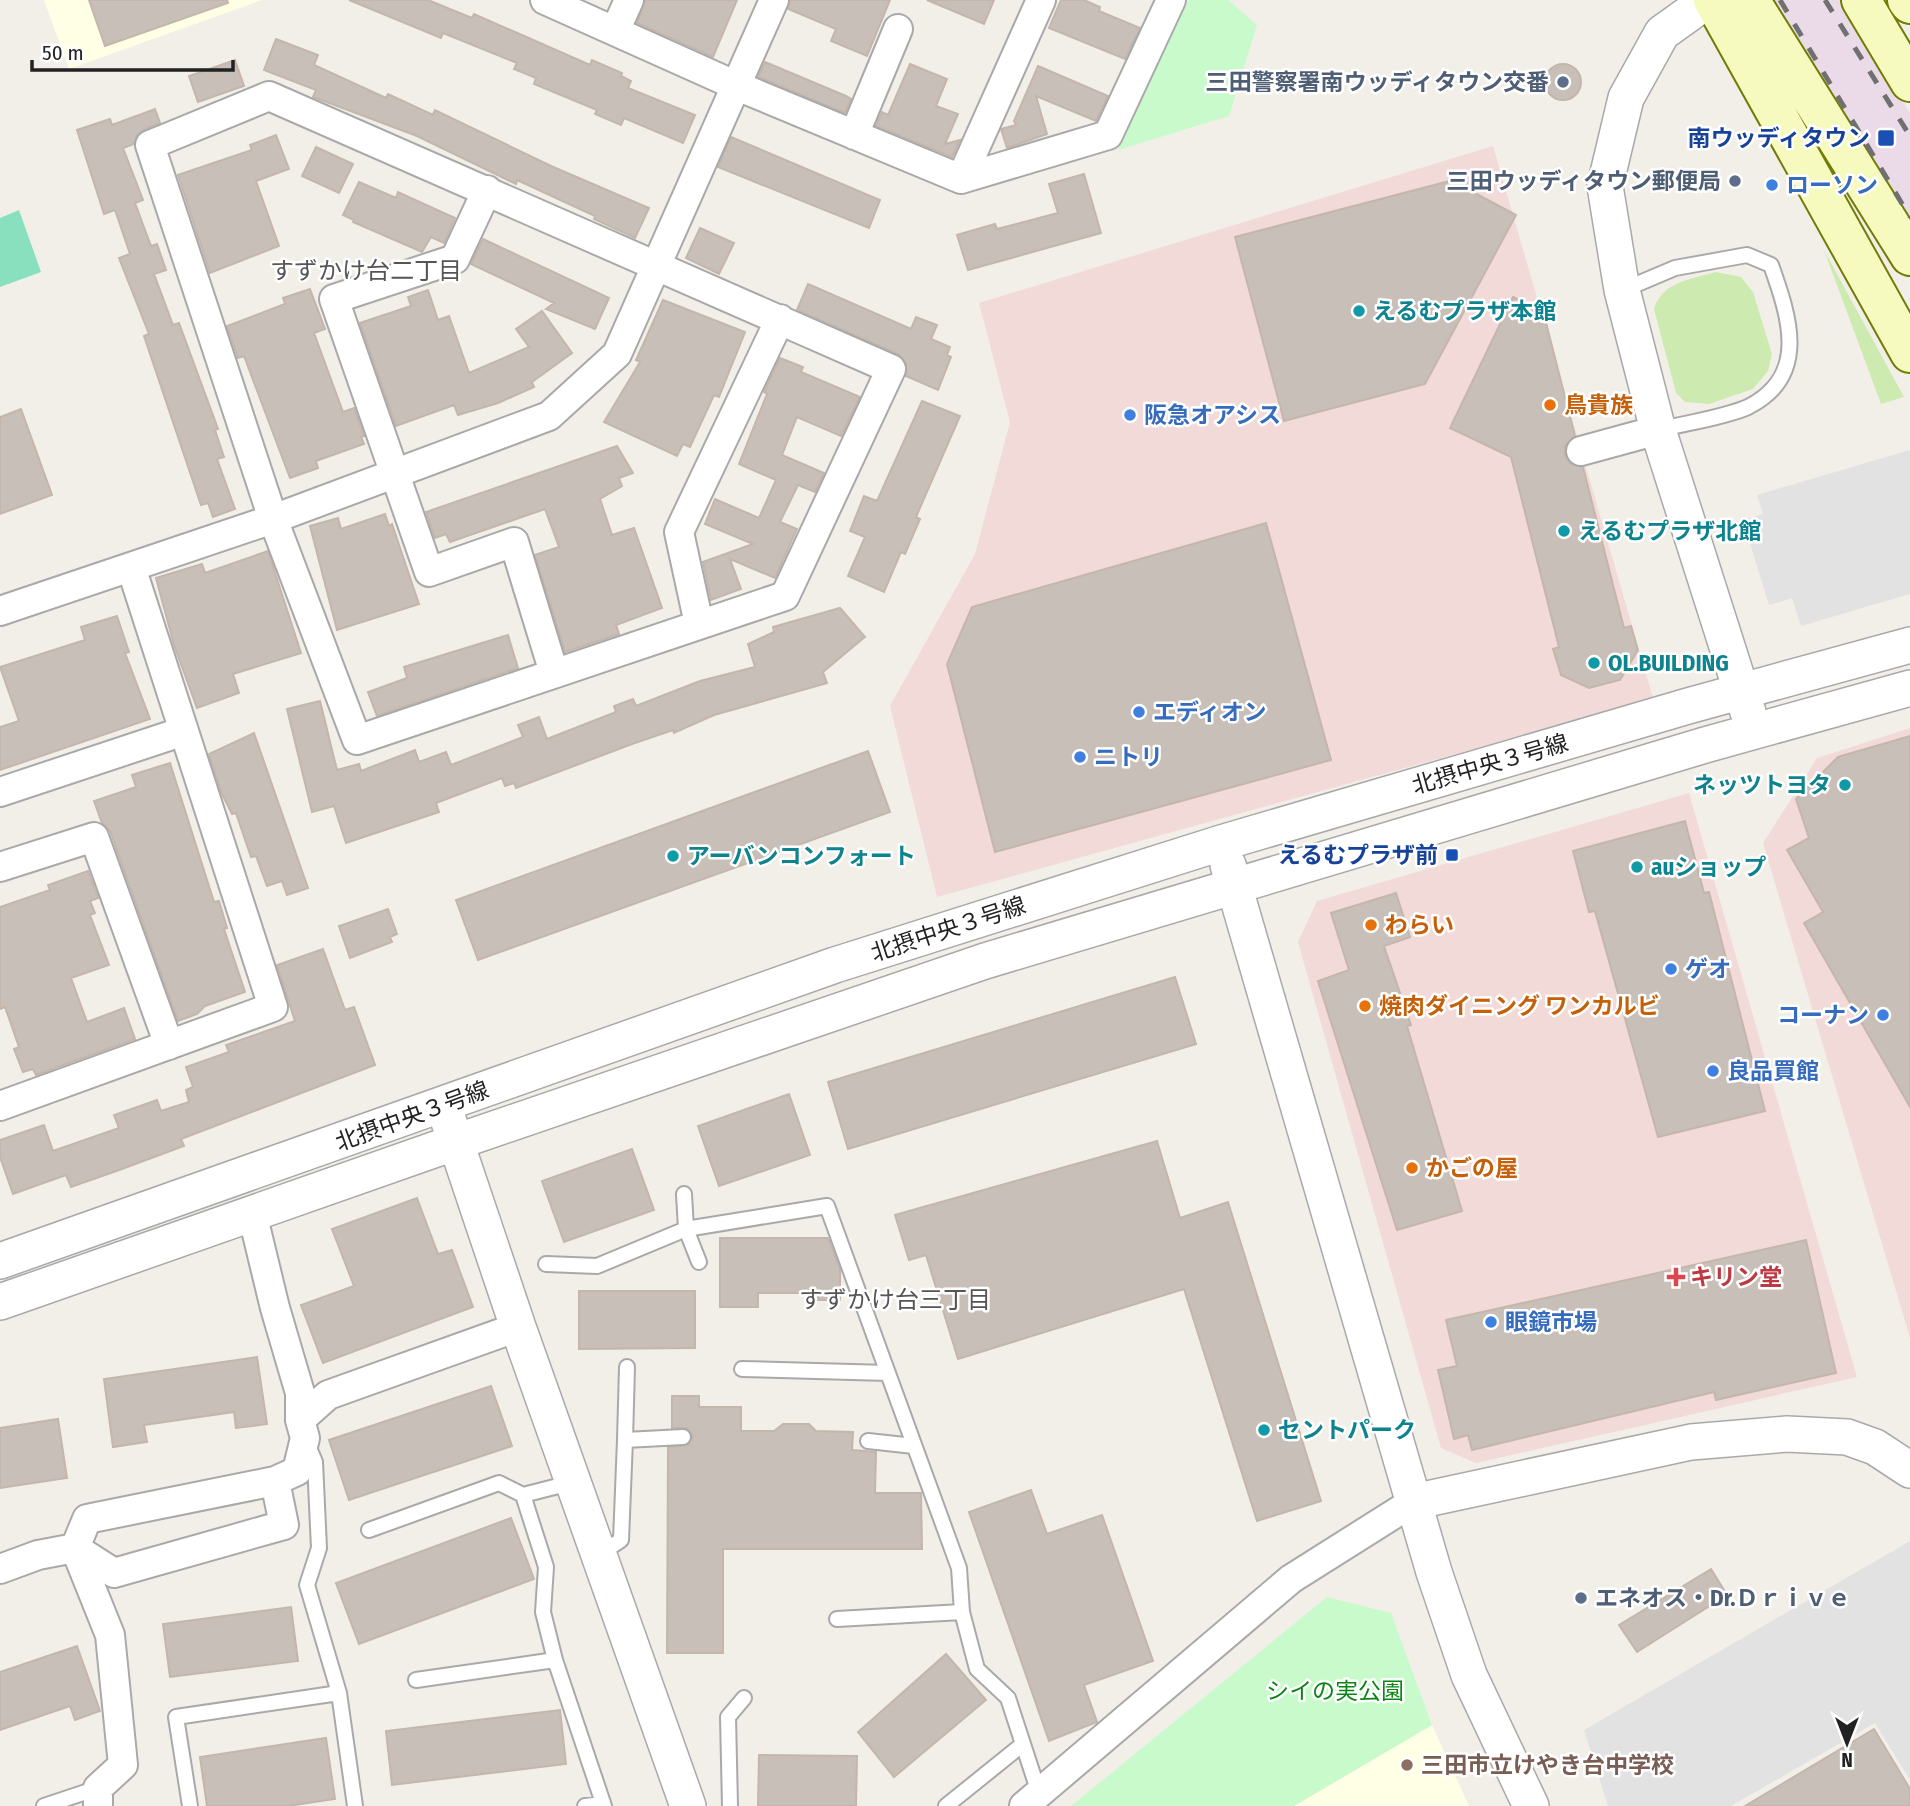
<svg xmlns="http://www.w3.org/2000/svg" width="1910" height="1806" font-family="'Fira Sans Condensed','Noto Sans JP',sans-serif">
<style>
.commercial{fill:#f2dad9}
.industrial{fill:#ebdbe8}
.education{fill:#ffffe5}
.grass{fill:#cdebb0}
.park{fill:#c8facc}
.pitch{fill:#88e0be}
.parking{fill:#e2e2e2}
.building{fill:#c7bfb8;stroke:#c4b6ab;stroke-width:2}
.lines{fill:none;stroke-linecap:round;stroke-linejoin:round}
.service-casing{stroke:#a9a9a9;stroke-width:18}
.minor-casing{stroke:#a9a9a9;stroke-width:32}
.tertiary-casing{stroke:#a9a9a9;stroke-width:38}
.secondary-casing{stroke:#707d05;stroke-width:42}
.service{stroke:#fff;stroke-width:14}
.minor{stroke:#fff;stroke-width:28}
.tertiary{stroke:#fff;stroke-width:35}
.secondary{stroke:#f7fabf;stroke-width:38}
.rail{stroke:#707070;stroke-width:5;stroke-dasharray:14 14;stroke-linecap:butt}
.service-dot{fill:#5c6f8a;stroke:#fff;stroke-width:2.5}
.transit-dot{fill:#1a4fb4;stroke:#fff;stroke-width:2.5}
.shop-dot{fill:#3f7fe0;stroke:#fff;stroke-width:2.5}
.culture-dot{fill:#0f9aa8;stroke:#fff;stroke-width:2.5}
.food-dot{fill:#e8710a;stroke:#fff;stroke-width:2.5}
.health-dot{fill:#e0444e;stroke:#fff;stroke-width:2.5}
.education-dot{fill:#8d6e63;stroke:#fff;stroke-width:2.5}
.labels{text-anchor:middle;stroke-width:5;stroke-linejoin:round;paint-order:stroke}
.service-label{font-size:23px;font-weight:bold;fill:#4e5e75;stroke:#fff;text-anchor:end}
.transit-label{font-size:23px;font-weight:bold;fill:#164399;stroke:#fff;text-anchor:end}
.shop-label{font-size:23px;font-weight:bold;fill:#366cbe;stroke:#fff;text-anchor:start}
.culture-label{font-size:23px;font-weight:bold;fill:#0d838f;stroke:#fff;text-anchor:start}
.food-label{font-size:23px;font-weight:bold;fill:#c56008;stroke:#fff;text-anchor:start}
.street-label{font-size:23px;fill:#222;stroke:#fff}
.health-label{font-size:23px;font-weight:bold;fill:#be3a42;stroke:#fff;text-anchor:start}
.park-label{font-size:23px;fill:#0c8416;stroke:#fff}
.education-label{font-size:23px;font-weight:bold;fill:#785e54;stroke:#fff;text-anchor:start}
.neighbourhood-label{font-size:24px;fill:#555;stroke:#fff}
</style>
<rect width="100%" height="100%" fill="#f2efe9"/>
<path class="commercial" d="M1493 146 1653 698 1590 715 1595 733 1552 746 1546 729 937 897 890 706 975 554 1010 422 979 303Z
M1910 728V1338L1763 843 1817 758Z
M1689 793 1857 1377 1476 1463 1441 1448 1298 942 1317 901Z"/>
<path class="industrial" d="M1767 0H1841L1910 113V240Z"/>
<path class="education" d="M44 0H262L69 69Z
M1432 1725 1469 1806H1294Z"/>
<path class="grass" d="M1824 250 1904 397 1881 404Z
M1716 272 1741 277 1753 292 1772 354 1768 371 1753 389 1709 404 1685 402 1676 393 1654 309C1662 282 1691 279 1716 272Z"/>
<path class="park" d="M1189 0H1228L1257 25 1229 116 1118 150Z
M1327 1597 1391 1613 1432 1725 1294 1806H1071Z"/>
<path class="pitch" d="M19 210 41 272 0 287V218Z"/>
<path class="parking" d="M1910 450V594L1801 626 1792 598 1769 605 1743 520 1763 514 1757 495Z
M1910 1541V1780L1875 1723 1731 1806H1608L1584 1730Z"/>
<path class="building" d="M89 0H227L228 3 105 46Z
M349 0H428L472 18 474 14 590 65 592 60 622 73 621 76 631 81 628 88 695 115 683 143 624 118 621 125 595 114 597 110 534 84 536 78 514 69 517 63 443 33 441 38Z
M645 0H737L713 57 637 23Z
M790 0H890L867 56 831 41 836 29 788 9Z
M927 0H994L984 24Z
M1061 0H1084L1100 7 1099 11 1140 28 1125 59 1049 28Z
M276 39 318 55 314 65 386 98 388 94 433 115 435 110 551 166 649 208 635 238 594 219 595 216 517 180 516 184 417 136 313 97 316 90 264 70Z
M235 60 244 86 198 102 189 76Z
M765 62 846 96 851 99 845 113 758 77Z
M910 64 947 79 936 106 958 114 945 144 960 140 952 157 876 126 882 112 888 115Z
M1545 82a18 18 0 1 1 36 0a18 18 0 1 1-36 0Z
M1038 66 1108 96 1096 121 1036 96 1047 134 1007 148 1001 129 1016 125 1014 121Z
M155 109 160 123 143 130 137 135 134 144 123 148 143 200 135 203 151 246 157 244 166 270 154 274 173 325 179 323 218 429 215 430 224 457 217 459 235 509 213 517 208 503 201 505 144 336 149 334 119 258 130 254 115 210 104 214 77 130 110 119 112 125Z
M276 135 289 169 256 181 279 246 210 273 178 175 252 150 250 145Z
M731 137 880 200 869 228 718 167Z
M316 147 353 164 339 193 302 176Z
M1084 174 1101 233 968 270 957 235 995 224 997 229 1058 213 1049 184Z
M1465 177 1469 190 1516 215 1425 384 1284 421 1235 237Z
M359 182 396 198 398 192 455 218 444 243 431 237 422 252 353 222 354 220 343 215Z
M700 228 734 243 719 274 686 258Z
M483 239 609 298 595 329 546 309 554 303 471 264Z
M808 284 911 329 916 317 937 325 931 339 950 347 947 355 951 357 938 390 906 376V363L898 354 797 310Z
M310 289 325 329 314 333 343 412 354 408 364 436 361 437 364 444 316 461 318 468 290 478 244 356 238 358 227 326 285 304 283 298Z
M428 290 438 320 449 316 469 373 529 347 516 329 542 311 572 353 532 382 534 387 498 403 458 415 454 405 396 426 360 323 411 306 408 297Z
M1513 297 1543 311 1575 436 1565 446V456L1570 463 1583 467 1624 628 1631 626 1638 650 1620 680 1589 688 1561 675 1553 649 1559 647 1511 457 1450 428Z
M663 300 745 332 719 397 714 395 690 447 683 444 677 456 604 422 640 362 636 360Z
M780 358 803 367 801 372 860 397 841 436 797 417 782 455 824 473 815 492 798 485 780 522 797 529 775 578 730 559 741 589 711 600 703 562 753 544 705 524 715 499 759 518 776 480 739 464 767 394 764 392Z
M922 401 960 416 916 517 920 519 905 554 901 552 884 592 848 576 865 537 850 531 864 496 877 501Z
M21 409 52 495 0 514V417Z
M617 446 633 473 619 478 622 486 600 499 612 535 634 528 662 608 616 625 619 634 565 652 535 555 559 547 545 509 450 542 446 534 435 538 426 512Z
M385 514 389 526 392 524 419 604 337 630 310 526 338 518 341 529Z
M1266 523 1331 760 995 852 947 664 972 607Z
M268 551 301 653 233 674 239 693 197 708 174 645 156 578 202 564 205 573Z
M840 608 865 637 823 672 827 683 714 715 674 733 673 730 632 744 516 788 514 783 505 786 502 778 436 803 439 812 346 843 334 806 312 812 287 709 320 701 337 770 359 764 361 771 415 750 419 762 446 752 451 765 523 737 518 725 539 717 547 739 616 712 614 706 633 699 636 706 700 681 755 667 748 644 774 632 773 627Z
M117 616 129 652 125 653 150 719 0 770V727L19 721 0 667 85 640 81 627Z
M508 635 518 668 377 716 368 692 407 678 404 667Z
M254 733 308 888 287 895 282 881 267 886 256 856 251 857 236 813 232 814 221 792 209 754Z
M1910 736V1107L1804 923 1823 912 1787 850 1809 838 1796 799 1838 757Z
M868 751 890 812 478 960 456 900Z
M170 763 214 902 219 901 227 928 224 929 245 992 205 1006 197 1014 178 1021 110 831 102 823 94 801 136 787 132 775Z
M1685 821 1704 893 1709 892 1765 1111 1658 1137 1595 911 1589 912 1573 851Z
M88 871 98 898 90 901 95 913 90 915 109 965 71 978 87 1022 124 1008 135 1039 36 1075 33 1069 23 1072 14 1049 19 1047 5 1007 0 1009V907L50 890 48 885Z
M1396 893 1410 937 1384 946 1411 1025 1407 1026 1462 1211 1397 1230 1318 981 1349 970 1331 913Z
M388 909 397 934 390 937 392 942 350 958 339 926Z
M323 949 345 1010 354 1007 375 1065 181 1139 184 1146 122 1169 71 1187 66 1175 13 1194 0 1157V1140L44 1125 53 1151 119 1128 114 1115 157 1100 161 1111 189 1102 186 1090 193 1087 186 1067 229 1052 226 1045 295 1021 277 965Z
M1175 977 1196 1044 848 1149 828 1082Z
M789 1094 810 1155 719 1186 698 1126Z
M1157 1141 1180 1218 1228 1202 1321 1501 1257 1521 1184 1289 958 1359 926 1255 909 1260 895 1215Z
M632 1149 654 1210 564 1242 542 1181Z
M417 1198 438 1254 452 1250 473 1307 323 1363 301 1305 354 1286 332 1229Z
M720 1238H828L840 1269V1300H818V1293H758V1307H720Z
M1806 1240 1836 1373 1716 1400 1714 1392 1472 1450 1468 1435 1454 1439 1438 1370 1457 1366 1446 1320Z
M579 1291H695V1348L579 1349Z
M257 1357 267 1424 236 1428 234 1412 144 1425 147 1442 113 1447 104 1379Z
M491 1386 512 1446 349 1500 329 1440Z
M672 1396H699V1407H741V1431H774L783 1424H809L816 1431 853 1432 852 1450 876 1452 875 1493H921L922 1549H723V1653H667L668 1447 688 1445 693 1437 687 1428H672Z
M58 1419 67 1478 0 1488V1428Z
M1031 1490 1047 1534 1102 1515 1153 1661 1084 1685 1097 1722 1049 1741 969 1512Z
M511 1518 534 1579 359 1644 336 1583Z
M1711 1569 1727 1595 1637 1652 1619 1625Z
M291 1607 298 1661 170 1677 163 1624Z
M77 1646 100 1711 75 1720 70 1706 0 1730V1672Z
M946 1654 986 1700 894 1777 858 1732Z
M560 1710 566 1764 392 1785 386 1731Z
M1874 1729 1910 1789V1806H1745Z
M326 1738 335 1799 288 1806H207L200 1757Z
M759 1755 857 1756 856 1806H758Z"/>
<g class="lines">
<defs>
<path id="service" d="M1623 290 1675 268 1747 255 1771 265C1789 316 1810 376 1748 407 1723 418 1685 423 1658 430
M684 1194 686 1229 699 1262
M546 1264 597 1266 686 1229 827 1206 959 1568 962 1612 977 1669 1008 1698 1039 1793
M742 1369 888 1373
M625 1440 627 1367
M868 1441 914 1446
M574 1482 523 1495 546 1567 543 1612 555 1660 604 1806
M369 1530 499 1483 523 1495
M600 1554 621 1540 625 1440 683 1437
M837 1619 962 1612
M416 1680 555 1660
M339 1693 355 1806
M44 1806 98 1788
M190 1806 176 1717 339 1693 307 1585 319 1548 315 1462 307 1443
M585 1806 603 1804
M730 1806 728 1717 744 1698
M946 1806 1023 1744"/>
<path id="minor" d="M545 0 737 86 961 179 1108 135 1171 0
M615 31 629 0
M269 96 891 369 785 596 357 740 273 519 150 145Z
M854 135 898 29
M961 179 1041 0
M487 190 455 259 334 299 429 572 514 542 554 673
M1581 451 1658 430
M0 611 273 519 549 416 617 354 774 0
M699 624 679 532 780 319
M0 792 184 731
M0 867 94 837 169 1045
M0 1106 273 1007 131 567
M252 1213 275 1308 300 1393V1420
M0 1569 38 1555 75 1548 114 1573 284 1525 275 1481 297 1471 305 1438 300 1420 328 1395 518 1327
M98 1806V1788L123 1765 110 1635 75 1548 87 1519 275 1481
M1024 1806 1291 1579 1413 1502"/>
<path id="tertiary" d="M1708 0 1662 33 1626 98 1605 186 1622 290 1658 430 1748 712
M1228 865 1434 1572 1469 1675 1531 1806
M448 1119 518 1327 688 1806
M0 1261 835 965 1221 843 1688 706 1910 645
M0 1302 456 1142 985 961 1705 745 1910 688
M1413 1502 1691 1442 1787 1434 1847 1437 1875 1447 1910 1470"/>
<path id="secondary" d="M1713 0 1910 353
M1750 0 1910 256
M1861 0 1910 82
M1907 0 1910 4"/>
</defs>
<use href="#service" class="service-casing"/>
<use href="#minor" class="minor-casing"/>
<use href="#tertiary" class="tertiary-casing"/>
<use href="#secondary" class="secondary-casing"/>
<use href="#service" class="service"/>
<use href="#minor" class="minor"/>
<use href="#tertiary" class="tertiary"/>
<use href="#secondary" class="secondary"/>
<path class="rail" d="M1780 0 1910 217
M1825 0 1910 136"/>
</g>
<g class="service-dot">
<circle cx="1563" cy="82" r="7"/>
<circle cx="1735" cy="181" r="7"/>
<circle cx="1581" cy="1598" r="7"/>
</g>
<g class="transit-dot">
<rect x="1877" y="129" width="18" height="18" rx="3.5"/>
<rect x="1445" y="848" width="14" height="14" rx="3.5"/>
</g>
<g class="shop-dot">
<circle cx="1772" cy="185" r="7"/>
<circle cx="1130" cy="415" r="7"/>
<circle cx="1139" cy="712" r="7"/>
<circle cx="1080" cy="757" r="7"/>
<circle cx="1671" cy="969" r="7"/>
<circle cx="1883" cy="1015" r="7"/>
<circle cx="1713" cy="1071" r="7"/>
<circle cx="1491" cy="1322" r="7"/>
</g>
<g class="culture-dot">
<circle cx="1359" cy="311" r="7"/>
<circle cx="1564" cy="531" r="7"/>
<circle cx="1594" cy="663" r="7"/>
<circle cx="1845" cy="785" r="7"/>
<circle cx="673" cy="856" r="7"/>
<circle cx="1637" cy="867" r="7"/>
<circle cx="1264" cy="1430" r="7"/>
</g>
<g class="food-dot">
<circle cx="1550" cy="405" r="7"/>
<circle cx="1371" cy="925" r="7"/>
<circle cx="1365" cy="1006" r="7"/>
<circle cx="1412" cy="1168" r="7"/>
</g>
<path class="health-dot" d="M1672.5 1266.5h7v7h7v7h-7v7h-7v-7h-7v-7h7z"/>
<circle class="education-dot" cx="1407" cy="1765" r="7"/>
<g class="labels">
<g class="service-label">
<text x="1549" y="90">三田警察署南ウッディタウン交番</text>
<text x="1721" y="189">三田ウッディタウン郵便局</text>
<text x="1595" y="1606" text-anchor="start">エネオス・Dr.Ｄｒｉｖｅ</text>
</g>
<g class="transit-label">
<text x="1870" y="146">南ウッディタウン</text>
<text x="1438" y="863">えるむプラザ前</text>
</g>
<g class="shop-label">
<text x="1786" y="193">ローソン</text>
<text x="1144" y="423">阪急オアシス</text>
<text x="1153" y="720">エディオン</text>
<text x="1094" y="765">ニトリ</text>
<text x="1685" y="977">ゲオ</text>
<text x="1869" y="1023" text-anchor="end">コーナン</text>
<text x="1727" y="1079">良品買館</text>
<text x="1505" y="1330">眼鏡市場</text>
</g>
<g class="culture-label">
<text x="1373" y="319">えるむプラザ本館</text>
<text x="1578" y="539">えるむプラザ北館</text>
<text x="1608" y="671">OL.BUILDING</text>
<text x="1831" y="793" text-anchor="end">ネッツトヨタ</text>
<text x="687" y="864">アーバンコンフォート</text>
<text x="1651" y="875">auショップ</text>
<text x="1278" y="1438">セントパーク</text>
</g>
<g class="food-label">
<text x="1564" y="413">鳥貴族</text>
<text x="1385" y="933">わらい</text>
<text x="1379" y="1014">焼肉ダイニング ワンカルビ</text>
<text x="1426" y="1176">かごの屋</text>
</g>
<g class="street-label">
<text transform="translate(1490 764) rotate(-16)" y="8">北摂中央３号線</text>
<text transform="translate(948 929) rotate(-18)" y="8">北摂中央３号線</text>
<text transform="translate(412 1116) rotate(-20)" y="8">北摂中央３号線</text>
</g>
<g class="health-label">
<text x="1690" y="1285">キリン堂</text>
</g>
<g class="park-label">
<text x="1335" y="1699">シイの実公園</text>
</g>
<g class="education-label">
<text x="1421" y="1773">三田市立けやき台中学校</text>
</g>
<g class="neighbourhood-label">
<text x="366" y="279">すずかけ台二丁目</text>
<text x="895" y="1308">すずかけ台三丁目</text>
</g>
</g>
<g transform="translate(1847 1743) rotate(180)" stroke="#ffffff" stroke-width="5" paint-order="stroke">
<path d="M0-5L12 26L0 18L-12 26Z" fill="#222222"/>
<text y="-10" font-size="19" font-weight="bold" text-anchor="middle" fill="#222222">N</text>
</g>
<path d="M32 60v10h201v-10" fill="none" stroke="#222222" stroke-width="3.5"/>
<text x="42" y="60" font-size="21" fill="#222222" stroke="#ffffff" stroke-width="5" paint-order="stroke">50 m</text>
</svg>
